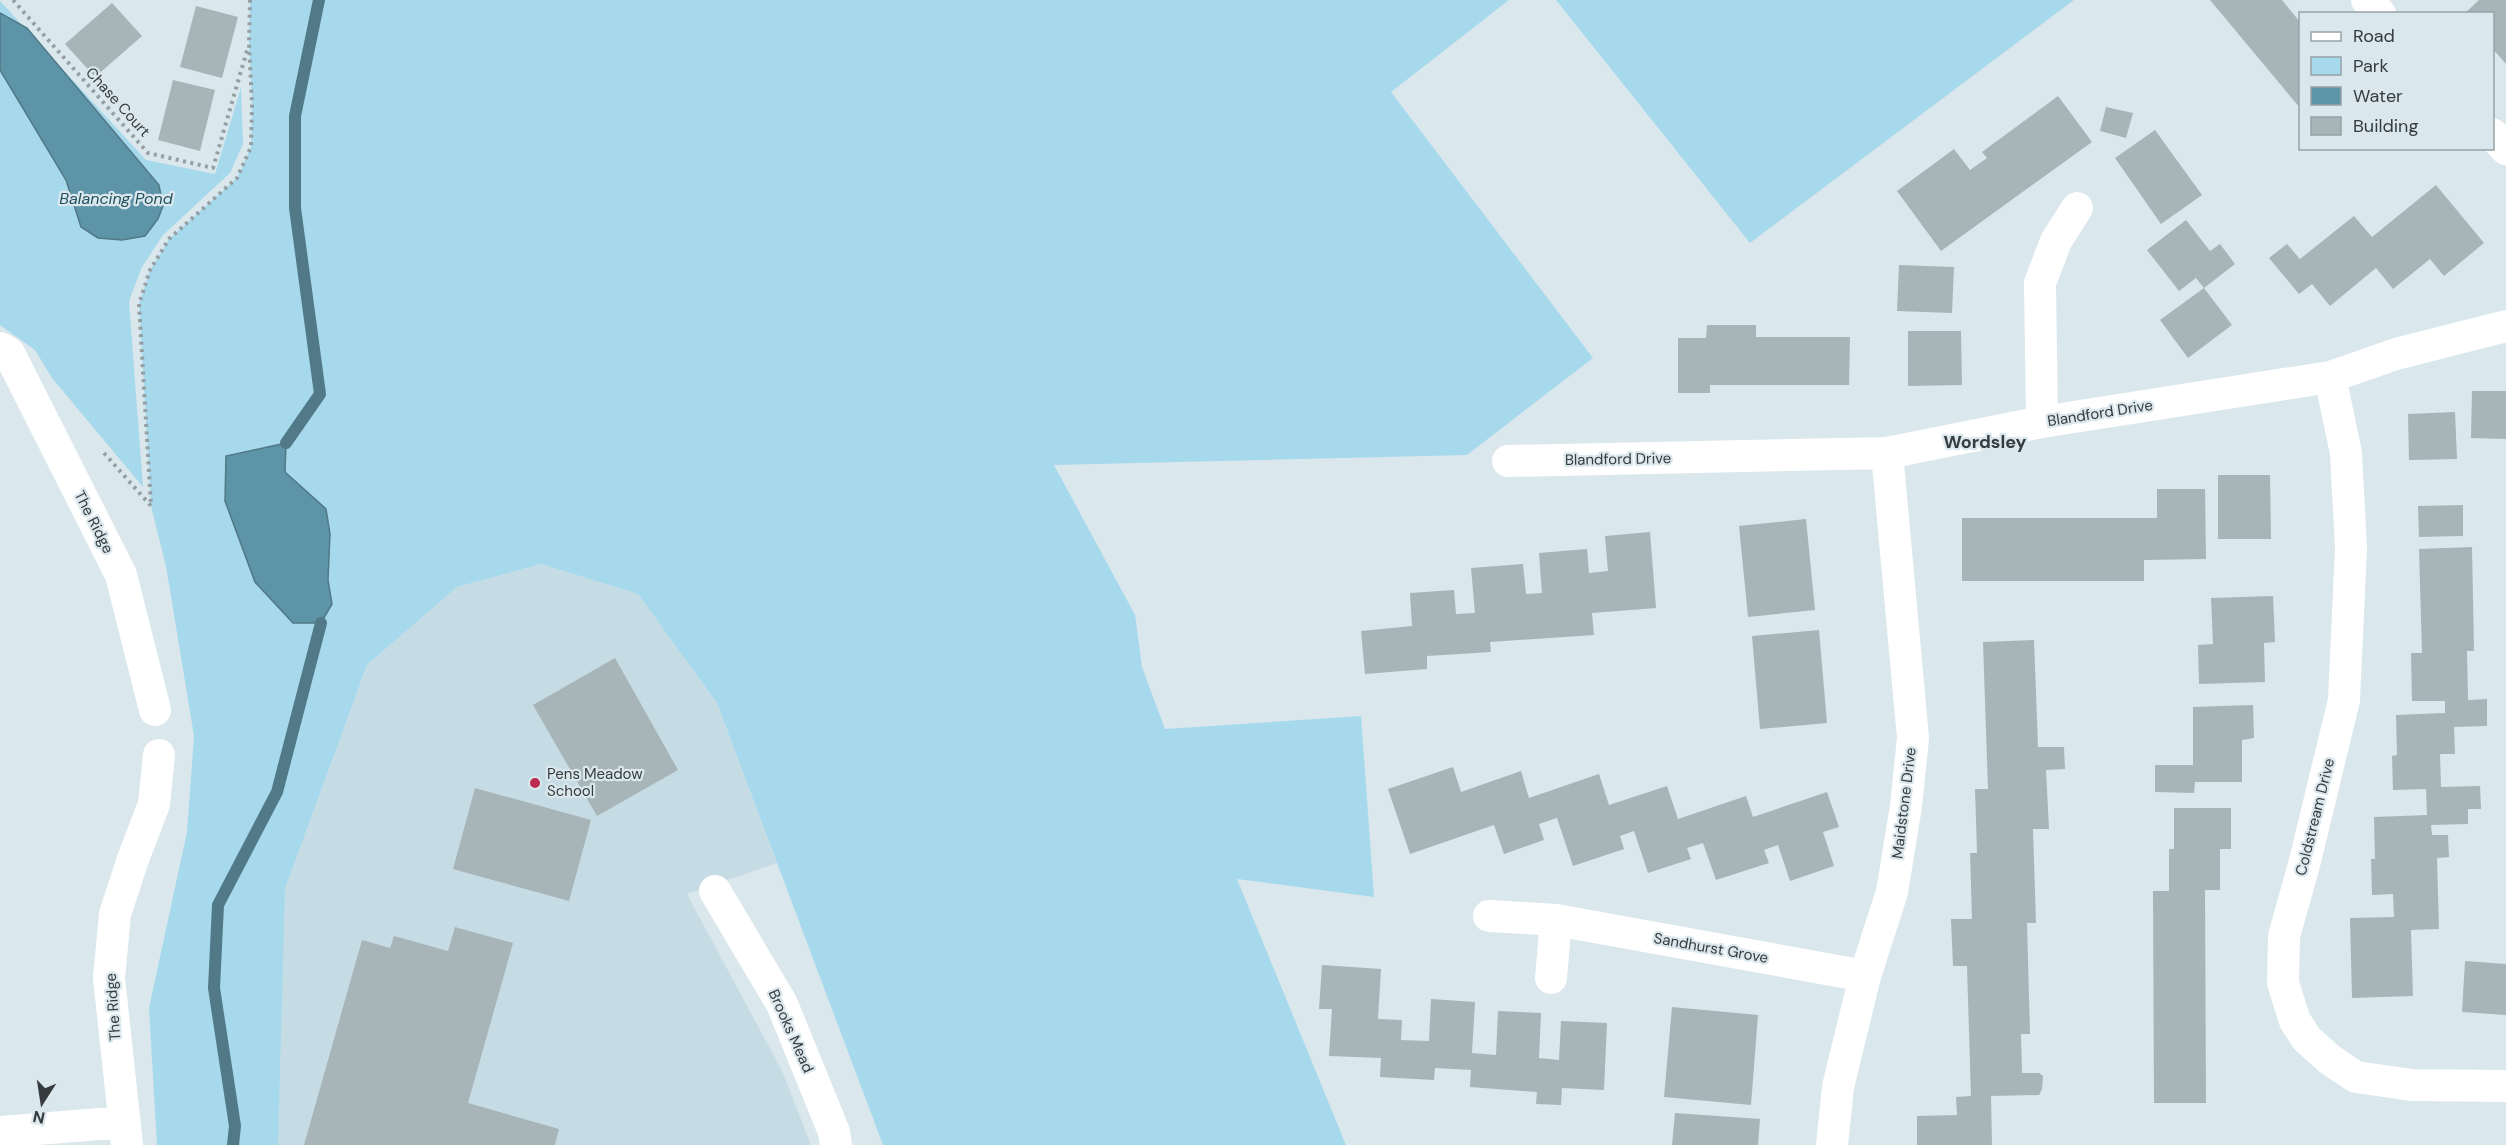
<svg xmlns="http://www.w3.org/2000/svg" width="2506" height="1145" font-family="'DM Sans',sans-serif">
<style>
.built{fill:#c6dce4}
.green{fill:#a7d9ec}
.water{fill:#5d94a7;stroke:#517987;stroke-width:1.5}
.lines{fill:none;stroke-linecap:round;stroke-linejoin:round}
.stream{stroke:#517987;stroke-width:12}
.building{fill:#a7b4b8}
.path{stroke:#959fa3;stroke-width:4;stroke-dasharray:3 4.5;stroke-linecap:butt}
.street{stroke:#fff;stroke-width:32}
.poi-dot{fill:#bb2b4e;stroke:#dae7ec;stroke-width:2}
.labels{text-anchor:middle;stroke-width:4.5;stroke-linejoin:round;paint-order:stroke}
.street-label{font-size:15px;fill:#363b3d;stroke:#dae7ec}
.poi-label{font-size:15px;fill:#363b3d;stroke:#dae7ec;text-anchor:start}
.water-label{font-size:16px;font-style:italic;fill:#1f4e5d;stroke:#dae7ec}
.quarter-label{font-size:18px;font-weight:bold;fill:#363b3d;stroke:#dae7ec}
</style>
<rect width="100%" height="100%" fill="#dae7ec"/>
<path class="built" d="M541 564 638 594 717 703 777 863 687 894 783 1073 811 1145H273L285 889 367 665 457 587Z"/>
<path class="green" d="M250 0H1509L1391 92 1593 358 1467 455 1054 465 1135 615 1142 667 1165 729 1361 716 1374 897 1237 879 1346 1145H883L717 703 638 594 541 564 457 587 367 665 285 889 278 1145H157L149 1008 187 832 194 736 166 566 151 506 139 304 150 270 169 239 237 178 251 147 252 104 249 44Z
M1556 0H2074L1750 243Z
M0 1 146 160 215 174 241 87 243 144 230 173 163 235 142 267 129 301 143 487 52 378 35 350 0 325Z"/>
<path class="water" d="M0 13 27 28 159 185 163 206 158 219 145 236 122 240 98 238 81 227 66 180 0 70Z
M286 443 285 472 326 509 330 534 328 580 332 604 321 623H293L255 582 225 501 226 456Z"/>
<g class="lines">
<path class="stream" d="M286 443 320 394 295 208V116L319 0
M233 1145 235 1126 214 988 218 905 277 792 321 623"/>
</g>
<path class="building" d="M2210 0H2282L2300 22V108Z
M2479 0H2506V64L2493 49V14H2464Z
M112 3 142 36 95 77 65 44Z
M196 6 238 17 222 78 180 67Z
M173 80 215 90 200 151 158 140Z
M2058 96 2092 142 1941 251 1897 191 1954 149 1970 170 1987 158 1982 152Z
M2106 107 2133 113 2126 138 2100 131Z
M2155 130 2202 195 2161 224 2115 158Z
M2436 185 2484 243 2444 276 2430 259 2393 289 2376 268 2330 306 2312 284 2299 294 2269 258 2287 244 2300 259 2354 216 2372 237Z
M2186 220 2210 251 2220 244 2235 264 2204 288 2232 325 2188 358 2160 320 2204 288 2196 278 2179 291 2147 250Z
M1899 265 1954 267 1952 313 1897 311Z
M1707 325H1756V337H1850L1849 385H1710V393H1678V338H1706Z
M1908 331H1961L1962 385 1908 386Z
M2472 391H2506V439L2471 438Z
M2455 412 2457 459 2409 460 2408 414Z
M2218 475H2270L2271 539H2218Z
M2157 489H2205L2206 559 2144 560V581H1962V518H2157Z
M2463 505V536L2419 537 2418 506Z
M1806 519 1815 610 1748 617 1739 526Z
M1650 532 1656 608 1592 613 1594 635 1490 642 1491 652 1427 656V669L1365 674 1361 631 1412 626 1410 593 1454 590 1456 614 1475 613 1471 568 1523 564 1526 594 1542 593 1539 553 1587 549 1589 573 1608 571 1605 536Z
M2472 547 2474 651H2467L2468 700 2487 699V726L2454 727 2455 754H2440L2441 787 2480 786 2481 809H2468V824L2431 825 2432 835H2448L2449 857 2437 858 2439 929 2411 930 2413 996 2352 998 2350 918 2394 917 2393 894 2372 895 2371 859H2375L2374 817 2427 815 2426 789 2393 790 2392 756 2397 755 2396 715 2445 713V701H2412L2411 653H2422L2419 549Z
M2273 596 2275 642 2264 643 2265 682 2199 684 2198 645 2213 644 2211 598Z
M1819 630 1827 723 1760 729 1752 636Z
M2034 640 2038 747H2064L2065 769 2046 770 2049 829H2033L2036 923H2027L2030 1034H2021L2022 1073H2039L2043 1076 2042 1089 2039 1095 1991 1096 1992 1145H1917V1116L1957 1115 1956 1097 1971 1096 1967 966H1953L1951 919H1972L1970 853H1977L1975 789H1988L1983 642Z
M615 658 678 770 597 816 533 705Z
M2253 705 2254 738 2242 740V782H2195L2194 793 2155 792V765H2193V707Z
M1453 767 1461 792 1521 771 1529 798 1599 774 1609 805 1667 786 1678 819 1746 796 1753 817 1827 792 1839 827 1823 832 1834 866 1790 881 1778 845 1764 850 1769 863 1716 880 1703 843 1687 848 1691 859 1648 873 1634 831 1620 836 1624 849 1573 866 1557 818 1539 824 1544 840 1504 854 1494 825 1410 854 1388 789Z
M475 788 591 820 569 901 453 869Z
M2174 808H2231V849H2220V890H2205L2206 1103H2154L2153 891H2169V849H2174Z
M455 927 513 943 468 1103 559 1129 555 1145H304L362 940 390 948 394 936 448 951Z
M2465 961 2506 964V1015L2462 1012Z
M1322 965 1381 969 1378 1019 1402 1020 1401 1040 1429 1041 1431 999 1475 1002 1472 1053 1496 1055 1498 1011 1541 1013 1539 1058 1559 1060 1561 1021 1607 1023 1604 1090 1562 1088 1561 1105 1536 1104 1537 1092 1470 1087 1471 1070 1435 1068 1434 1080 1380 1077 1381 1058 1329 1056 1332 1009H1319Z
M1672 1007 1758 1015 1751 1105 1664 1097Z
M1675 1113 1760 1119 1758 1145H1672Z"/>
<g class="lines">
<path class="path" d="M13 0 148 153 213 168 248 47
M104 453 151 506 139 304 150 270 169 239 237 178 251 147 252 104 249 44 250 0"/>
<path class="street" d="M2367 0 2380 14
M2492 134 2506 149
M0 348 9 353 121 575 155 710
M2330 377 2346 453 2351 548 2344 700 2304 865 2284 936 2283 983 2295 1021 2307 1039 2329 1059 2356 1077 2412 1085 2506 1086
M2042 422 2040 283 2056 241 2077 208
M1508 461 1887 453 2042 422 2330 377 2396 354 2506 326
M715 891 782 1004 834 1132 836 1145
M1489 916 1556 920 1865 976
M1551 978 1556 920
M0 1132 124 1122
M127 1145 109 978 115 914 133 859 154 804 159 755
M1832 1145 1838 1087 1865 976 1892 892 1906 806 1913 738 1887 453"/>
</g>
<circle class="poi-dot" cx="535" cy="783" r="6"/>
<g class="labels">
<g class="street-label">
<text transform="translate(118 102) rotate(48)" y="5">Chase Court</text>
<text transform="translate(2100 413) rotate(-9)" y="5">Blandford Drive</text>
<text transform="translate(1618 459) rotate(-1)" y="5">Blandford Drive</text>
<text transform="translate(94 522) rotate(63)" y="5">The Ridge</text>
<text transform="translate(1904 803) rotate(-83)" y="5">Maidstone Drive</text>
<text transform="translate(2315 817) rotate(-76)" y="5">Coldstream Drive</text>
<text transform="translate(1711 948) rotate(10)" y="5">Sandhurst Grove</text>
<text transform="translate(113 1007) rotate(-94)" y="5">The Ridge</text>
<text transform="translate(791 1031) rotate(66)" y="5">Brooks Mead</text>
</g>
<g class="poi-label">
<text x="547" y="779">Pens Meadow<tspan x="547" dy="17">School</tspan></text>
</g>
<g class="water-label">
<text x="116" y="204">Balancing Pond</text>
</g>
<g class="quarter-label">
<text x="1985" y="448">Wordsley</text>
</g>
</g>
<rect x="2299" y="12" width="195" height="138" fill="#dae7ec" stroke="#98a2a6" stroke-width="1.5"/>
<rect x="2311" y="32" width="30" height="9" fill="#ffffff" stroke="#98a2a6" stroke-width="1.5"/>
<text x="2353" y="42" font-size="18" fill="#363b3d">Road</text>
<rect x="2311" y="57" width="30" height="18" fill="#a7d9ec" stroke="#98a2a6" stroke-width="1.5"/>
<text x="2353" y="72" font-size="18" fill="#363b3d">Park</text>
<rect x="2311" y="87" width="30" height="18" fill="#5d94a7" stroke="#98a2a6" stroke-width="1.5"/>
<text x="2353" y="102" font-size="18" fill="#363b3d">Water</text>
<rect x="2311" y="117" width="30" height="18" fill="#a7b4b8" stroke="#98a2a6" stroke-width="1.5"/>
<text x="2353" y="132" font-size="18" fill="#363b3d">Building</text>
<g transform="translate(42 1103) rotate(192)" stroke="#dae7ec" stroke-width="4.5" paint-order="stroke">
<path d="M0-4.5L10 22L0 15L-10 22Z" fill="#363b3d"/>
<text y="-9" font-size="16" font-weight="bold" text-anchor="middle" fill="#363b3d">N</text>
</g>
</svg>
